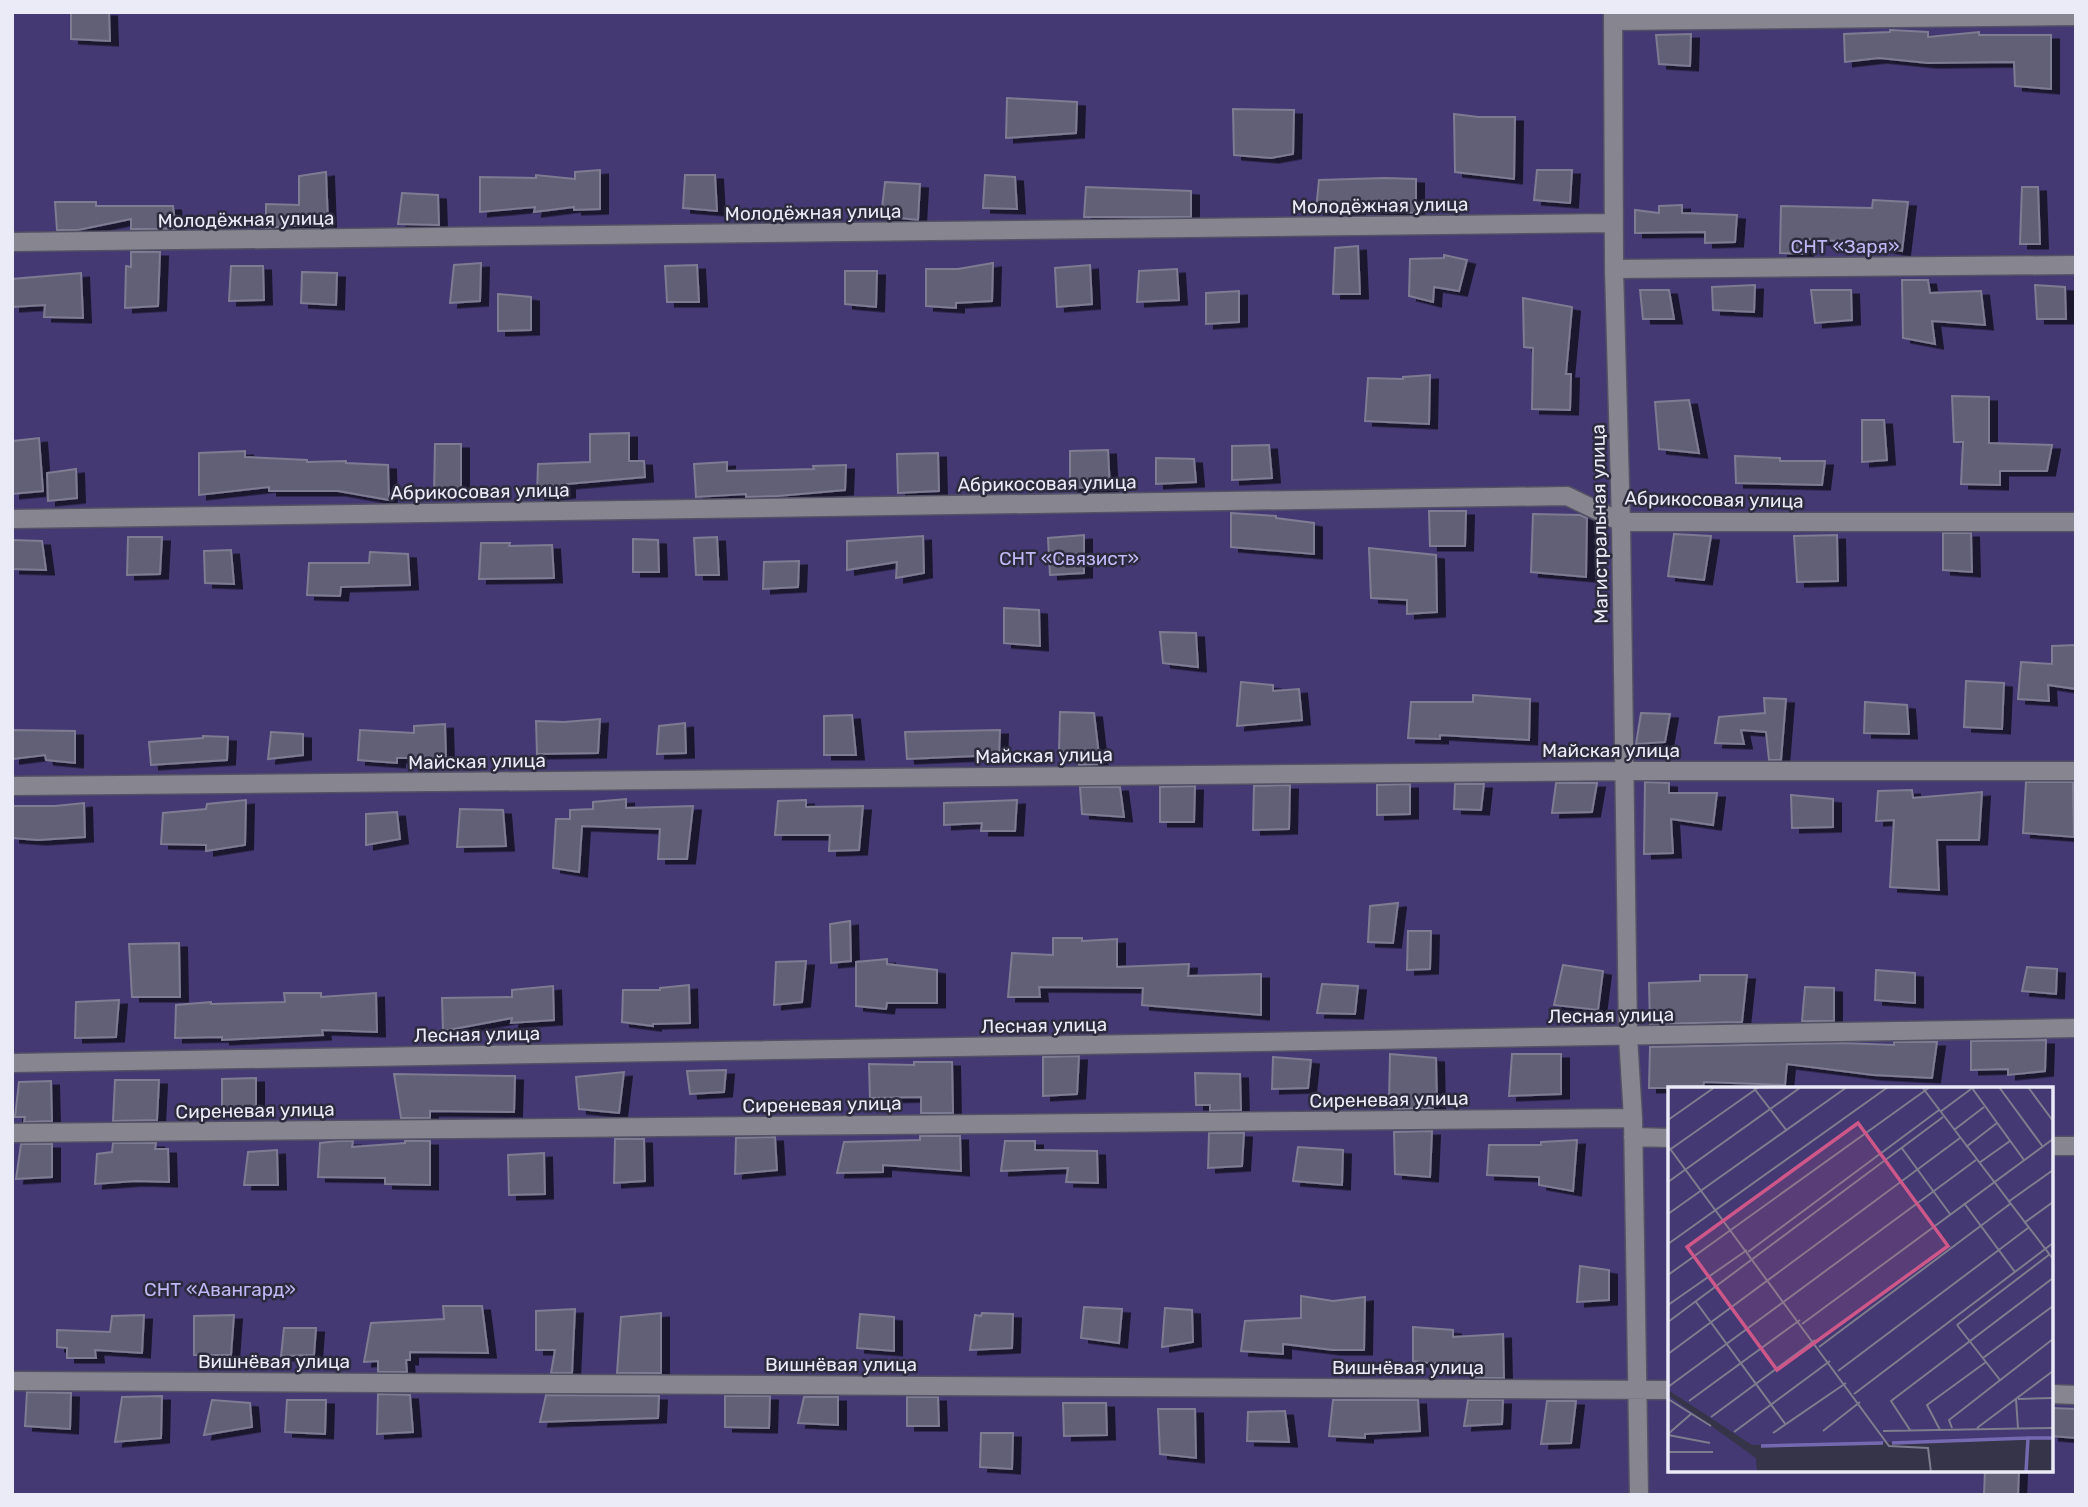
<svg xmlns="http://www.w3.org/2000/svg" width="2088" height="1507" font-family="Rubik,sans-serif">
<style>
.green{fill:#443973;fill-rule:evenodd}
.building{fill:#626076;stroke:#7e7b92;stroke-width:2;filter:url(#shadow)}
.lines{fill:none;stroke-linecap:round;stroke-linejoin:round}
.minor-casing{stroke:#535164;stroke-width:21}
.minor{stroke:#878690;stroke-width:18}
.labels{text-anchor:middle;stroke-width:5;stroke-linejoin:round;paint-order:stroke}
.street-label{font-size:19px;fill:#ebeaf7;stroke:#2c2a3d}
.park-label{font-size:19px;fill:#bfb8f4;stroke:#2c2a3d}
.inset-river{fill:none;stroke:#7569b2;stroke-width:3.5}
.inset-road{fill:none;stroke:#7e7d8e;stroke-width:2}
.view{fill:#ce578a;fill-opacity:0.15;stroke:#ce578a;stroke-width:3.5}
.inset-edge{fill:none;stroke:#ebeaf7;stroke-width:3.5}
</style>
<defs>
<filter id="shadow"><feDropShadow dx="8" dy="4.5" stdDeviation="0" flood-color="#0009"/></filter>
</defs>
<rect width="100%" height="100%" fill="#363448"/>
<path class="green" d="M12 12H2076V1495H12ZM1670 1089H2051V1470H1670Z"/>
<path class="building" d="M71 12H109L110 41 71 39Z
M1890 30 1928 32V37L1979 32V35H2051V89L2015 86 2014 62 1928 63 1879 58 1845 62 1844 34 1890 32Z
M1691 34 1690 66 1659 64 1656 35Z
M1007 98 1077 102 1076 133 1006 138Z
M1233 109 1294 110 1293 154 1271 158 1234 155Z
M1454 114 1478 117H1515L1514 179 1455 172Z
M600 170V209L574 210V207L534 212 535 207 480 212V177L536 178V175L575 179V172Z
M1537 170H1572L1570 203 1534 200Z
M326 172 328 223 266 228V204L299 205V176Z
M685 175H715L717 211 683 208Z
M985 175 1015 177 1017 209 983 208Z
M1385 178 1416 179V213L1357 208V211L1316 210 1319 180Z
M885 182 920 184 918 220 881 216Z
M1086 187 1191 191V217H1084Z
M2022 187H2038L2040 244H2020Z
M402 193 438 195 439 225 398 224Z
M1873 200 1908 202 1902 251 1854 242 1805 239V254L1780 253 1781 206 1872 208Z
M55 202H96V206H173L176 229H131V219L78 230H57Z
M1682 205V213L1737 215 1735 242 1705 243V232L1635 233V210L1659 213V206Z
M1358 246 1360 294H1333L1335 248Z
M131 252H160L158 306 125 308 126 266 131 267Z
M1444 255 1467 260 1459 291 1434 287 1433 302 1409 296 1410 259 1444 258Z
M481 263 480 301 450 303 454 265Z
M993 263 992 301 956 303V308L926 306V269H958Z
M697 265 699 302H667L665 266Z
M1090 265 1092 304 1057 307 1055 268Z
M231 266H263L264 300 229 301Z
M1177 269 1179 300 1137 302 1139 271Z
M845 271H877L876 307 845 304Z
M302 272 337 273 336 305 301 303Z
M81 273 83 318 44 317 45 305 12 307V279Z
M1902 280H1928L1930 293 1981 291 1985 325 1932 321 1935 344 1903 338Z
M1755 285 1754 312 1713 310 1712 287Z
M2035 285 2065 287 2066 319H2037Z
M1640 290H1669L1674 319H1643Z
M1811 290H1851L1852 320 1815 323Z
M1239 291V322L1206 324V293Z
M498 294 531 297V330L498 331Z
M1523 298 1572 307 1566 374H1571L1570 410 1532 409 1533 348 1524 347Z
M1430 375 1429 424 1365 421 1368 378 1403 379V377Z
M1952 396 1989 397V443L2052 445 2047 471H2000V485L1961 484 1963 442H1954Z
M1689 400 1699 453 1659 449 1655 402Z
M1862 420H1884L1887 460 1862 462Z
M629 433V461H644L645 477 567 484V493L537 497 538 464 590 462V434Z
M39 438 43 491 12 494 13 441Z
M435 444H461V490L434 494Z
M1269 445 1272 478 1232 480V446Z
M1108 450 1110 489 1070 487V451Z
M245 451V457L307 460V462L346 461V463L388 465 389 500 338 491H269V487L199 495V453Z
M938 453 939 491 898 493 897 454Z
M1735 456 1780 458V461H1825L1822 485 1736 483Z
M1156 458 1194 459 1196 482 1156 484Z
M727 462V471L814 469 813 466 846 465 845 490 778 496 746 497V494L696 497 694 464Z
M76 469 77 498 48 501 47 473Z
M1429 511H1466L1465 546H1430Z
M1231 513 1276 516V518L1314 523V554L1231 547Z
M1533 514 1580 515 1587 518 1586 577 1531 572Z
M1943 533H1971L1972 572 1943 570Z
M1674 534 1711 536 1704 580 1668 576Z
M1084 535V573L1050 575 1048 538Z
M1837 535 1838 581 1797 582 1794 536Z
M923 536 924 573 896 578 897 562 847 570V541Z
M128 537H162L160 574 127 575Z
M717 537 719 575H696L694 538Z
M633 539 658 540 659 572H633Z
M12 540 42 541 46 570 12 569Z
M481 543H510L509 546 552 545 554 578 479 579Z
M1369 548 1436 555 1437 612 1407 614V600L1371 598Z
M231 550 234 584 205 583 204 551Z
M370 552 408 554 410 585 341 587 340 596 307 595 309 563H369Z
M799 561 798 587 763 589 764 562Z
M1004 608 1039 610 1040 646 1004 643Z
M1160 632 1196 633 1198 667 1163 663Z
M2076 645V689L2048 685 2049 701 2018 699 2021 662 2052 664V646Z
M1966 681 2004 683 2002 729 1964 727Z
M1241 682 1273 685V691L1299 689 1302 720 1237 726Z
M1473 695 1530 699 1529 740 1440 735V739L1408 738 1411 702H1473Z
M1764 698 1786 699 1781 760H1769L1766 732 1741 730 1744 744 1715 743 1719 717 1765 713Z
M1865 702 1907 705 1909 734 1864 733Z
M1060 712 1094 713 1100 764 1079 765 1078 753 1059 752Z
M1641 713 1670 714 1665 742 1636 744Z
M852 715 856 755H824V716Z
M600 719 598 753 537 754 536 721 564 722Z
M685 723 686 753 657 754 659 726Z
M445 724 446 758H397V763L358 760 360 730 414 733V726Z
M12 730 75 731V763L46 760 45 755 12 759Z
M1000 730 999 755 907 759 905 732Z
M271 732 303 734V755L268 759Z
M203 736 228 737 227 760 151 765 149 742 203 738Z
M1645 782 1669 783V793H1717L1713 825 1671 819 1673 853 1644 854Z
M2026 782H2073L2074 837 2023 833Z
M1556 783H1597L1592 812 1552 813Z
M1410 784V814L1377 815V785Z
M1455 784H1484L1481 810 1454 809Z
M1290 785 1289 829 1253 830 1254 786Z
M1195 786 1194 822H1160V787Z
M1080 787H1120L1124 817 1082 814Z
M1912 790 1913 798 1982 792 1979 840H1937L1939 890 1890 887 1894 820 1876 821 1878 791Z
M1791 795 1833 799V827L1792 828Z
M626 799V808L693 806 687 859H658L660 829 582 826 579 872 553 868 556 819H570V810L593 809V802Z
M246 800 245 845 206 851V845L161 844 163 813 206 809 207 804Z
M806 800V807L863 806 859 850 829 851 830 835H775L778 801Z
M1017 800 1015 831H981L982 823 944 825V803Z
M84 803 85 837 38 840 12 838V806H55Z
M460 809 503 810 506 846 457 847Z
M397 812 400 839 366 845V814Z
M1398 903 1393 943 1368 942 1370 906Z
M850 921 851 961 831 963 830 924Z
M1408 931H1431L1430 969 1407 970Z
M1053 938H1082V941L1117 939V967L1189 964 1188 976 1261 974V1015L1142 1005 1143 988 1039 987 1040 997H1008L1012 953 1053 955Z
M179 943 180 997H132L129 944Z
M887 959V964L937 970V1003H887L886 1009 856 1006V962Z
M806 961 802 1002 774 1005 776 962Z
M1563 965 1603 971 1598 1010 1554 1005Z
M2027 967 2057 969 2056 994 2022 991Z
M1876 970 1915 973V1003L1875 1000Z
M1700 975H1747L1742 1022 1650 1024 1649 983 1700 981Z
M1322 984 1358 986 1355 1014 1317 1013Z
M689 985 690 1023 653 1024V1026L622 1022 623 990H660V988Z
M553 986 554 1020 511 1023 512 1018 443 1031 442 998 512 997V990Z
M1805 987 1834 988V1021H1802Z
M284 993H321V997L376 993 377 1032 322 1030 323 1035 222 1040V1037L175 1038 176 1005 211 1002V1004L285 1002Z
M119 1000 116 1037 75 1038 76 1002Z
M2046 1040 2045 1071 2008 1075V1069L1971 1070V1041Z
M1894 1042H1937L1932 1078 1873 1075 1787 1064 1785 1085 1704 1082 1703 1088H1649L1650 1047 1843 1043 1894 1045Z
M1390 1054 1436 1058 1437 1105 1433 1104V1108L1394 1109V1102H1389Z
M1512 1054H1561V1094L1509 1096Z
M1079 1056 1077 1094 1043 1096V1057Z
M1273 1057 1311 1060 1308 1088 1272 1089Z
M914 1062H952L953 1113H921V1097L870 1098 869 1064 914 1065Z
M726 1070 724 1092 690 1094 687 1071Z
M624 1072 619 1113 579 1109 576 1077Z
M1195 1073 1240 1074 1241 1110 1210 1111V1105H1196Z
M394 1074 515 1076 514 1112 430 1111V1118H401Z
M256 1078V1108L222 1111V1079Z
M115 1080H159L157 1120 113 1121Z
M51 1081 52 1121 24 1122 25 1117H15L19 1082Z
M1432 1131 1430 1177 1395 1174 1394 1132Z
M1209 1133H1244L1242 1166 1208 1168Z
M920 1136H960L961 1171 883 1165V1172L837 1173 844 1142 920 1140Z
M775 1137 777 1170 735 1174 736 1138Z
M615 1139H644L645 1181 614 1183Z
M1577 1140 1573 1191 1539 1185V1177L1487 1175 1489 1145H1541V1142Z
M338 1141H353L352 1147 405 1143V1141H430V1185L385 1184V1178L318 1177 320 1143Z
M1005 1141H1035V1150L1097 1151 1098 1183 1066 1182 1068 1168 1001 1171Z
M113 1143H156L155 1149H168L169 1182 136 1181 95 1184 97 1154 112 1152Z
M21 1144H52V1177L16 1179Z
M1298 1147 1343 1150 1342 1185 1293 1181Z
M277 1150 278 1185H244L248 1152Z
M544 1153 545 1194 509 1195 508 1155Z
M1580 1266 1609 1270V1300L1577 1302Z
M1301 1296 1333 1301 1365 1297 1364 1350H1333L1283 1344V1354L1241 1351 1245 1321 1301 1318Z
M443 1306H482L488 1353 410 1352V1360H406L407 1372H378V1361L364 1362 371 1323 444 1319Z
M1084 1307 1122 1309 1119 1343 1081 1338Z
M1165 1308 1192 1310 1193 1342 1162 1347Z
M575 1309 572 1373H551L555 1350H536V1311Z
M661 1313V1373H617L621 1317Z
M982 1313 1013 1314 1012 1348 970 1350 975 1315 981 1316Z
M860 1314 894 1317V1351L857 1348Z
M144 1315 142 1353 95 1350 96 1358H67V1348L57 1347V1330L110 1332 112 1316Z
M234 1315 231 1355H194V1316Z
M1413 1327 1453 1330V1337L1503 1334 1504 1378H1472L1473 1368 1413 1361Z
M284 1328H316L314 1355 281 1356Z
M27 1392 71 1393 70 1429 25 1426Z
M378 1394 410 1395 413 1432 377 1434Z
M546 1395 659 1396 658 1418 540 1422Z
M162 1396 161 1438 115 1442 122 1397Z
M725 1396H770L769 1428 725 1427Z
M804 1397H838V1425L798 1423Z
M907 1397H938L939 1426H907Z
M212 1400 250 1403 252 1427 204 1435Z
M287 1400H326L325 1434 285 1432Z
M1333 1400H1418L1420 1431 1365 1434V1438L1329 1436Z
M1468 1400H1503L1502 1424 1464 1426Z
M1547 1401H1576L1571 1443 1541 1444Z
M1063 1403H1106L1107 1435 1064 1436Z
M2051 1408 2076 1409V1438L2051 1436Z
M1158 1409H1195L1196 1458 1160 1454Z
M1285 1411 1289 1442 1247 1441 1248 1412Z
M981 1433H1013L1012 1469 980 1467Z
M1985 1470H2019L2018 1495H1984Z"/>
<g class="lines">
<defs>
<path id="minor" d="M1613 12 1614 269 1621 522 1628 1036 1633 1118 1639 1495
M1613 21 2076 16
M12 242 1614 223
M1614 269 2076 265
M12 519 1567 496 1621 522H2076
M12 786 1624 771H2076
M12 1063 2076 1028
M12 1133 1633 1118
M1633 1137 1670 1138
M2051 1146H2076
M12 1381 1670 1390
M2051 1394 2076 1395"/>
</defs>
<use href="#minor" class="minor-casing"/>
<use href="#minor" class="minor"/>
</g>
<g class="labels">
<g class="street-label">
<text transform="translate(1380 205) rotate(-1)" y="7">Молодёжная улица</text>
<text transform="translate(813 212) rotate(-1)" y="7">Молодёжная улица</text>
<text transform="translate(246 219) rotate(-1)" y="7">Молодёжная улица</text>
<text transform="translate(1047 483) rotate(-1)" y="7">Абрикосовая улица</text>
<text transform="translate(480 491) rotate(-1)" y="7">Абрикосовая улица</text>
<text transform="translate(1714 499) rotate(1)" y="7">Абрикосовая улица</text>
<text transform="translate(1599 524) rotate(-91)" y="7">Магистральная улица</text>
<text x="1611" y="757">Майская улица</text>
<text transform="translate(1044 755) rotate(-1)" y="7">Майская улица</text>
<text transform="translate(477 761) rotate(-1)" y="7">Майская улица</text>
<text transform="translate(1611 1015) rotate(-1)" y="7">Лесная улица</text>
<text transform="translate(1044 1025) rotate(-1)" y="7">Лесная улица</text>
<text transform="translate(477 1034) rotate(-1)" y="7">Лесная улица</text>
<text transform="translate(1389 1099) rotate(-1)" y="7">Сиреневая улица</text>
<text transform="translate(822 1104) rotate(-1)" y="7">Сиреневая улица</text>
<text transform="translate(255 1110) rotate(-1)" y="7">Сиреневая улица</text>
<text x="274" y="1368">Вишнёвая улица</text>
<text x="841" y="1371">Вишнёвая улица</text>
<text x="1408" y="1374">Вишнёвая улица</text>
</g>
<g class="park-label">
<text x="1845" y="253">СНТ «Заря»</text>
<text x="1069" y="565">СНТ «Связист»</text>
<text x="220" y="1296">СНТ «Авангард»</text>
</g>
</g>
<g transform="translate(1668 1087)">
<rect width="385" height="385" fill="#363448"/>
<path d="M0 0H385V352L84 358 0 303ZM0 308 88 371 89 385H0Z" fill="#443973"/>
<path class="inset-river" d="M224 356 360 351M93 359 215 356M358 385 360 351H385"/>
<path class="inset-road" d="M85 0 119 44M254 0 385 172M331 0 375 60M360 0 385 34M304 1 356 73M272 25 303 2M0 33 47 0M286 43 316 20M0 59 221 359 260 361 263 385M233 60 282 127M298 60 329 36M0 64 91 0M311 76 342 54M0 95 133 0M340 115 385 83M296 116 347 185M0 127 179 0M356 136 385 115M0 157 220 0M80 165 271 23M0 188 262 0M28 215 118 338M0 218 79 163M0 235 275 30M134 237 385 52M289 238 382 167M289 238 332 293M151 260 342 117M0 267 292 51M315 271 385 219M170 284 360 141M0 300 308 73M186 307 385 156M0 312 43 339M348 312 350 341M350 312 385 311M21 314 132 233M43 330 147 253M284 341 281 333 385 252M309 341 385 284M242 343 223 314 385 191M272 343 259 318 318 275M155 344 192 315M215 344 385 341M66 345 162 274M105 346 178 296M0 347 23 327M0 348 42 356M0 365H45"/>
<path class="view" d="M190 36 280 159 109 283 19 160Z"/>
<rect width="385" height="385" class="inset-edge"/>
</g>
<rect width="2088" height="1507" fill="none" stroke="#ebeaf7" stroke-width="28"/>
</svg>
